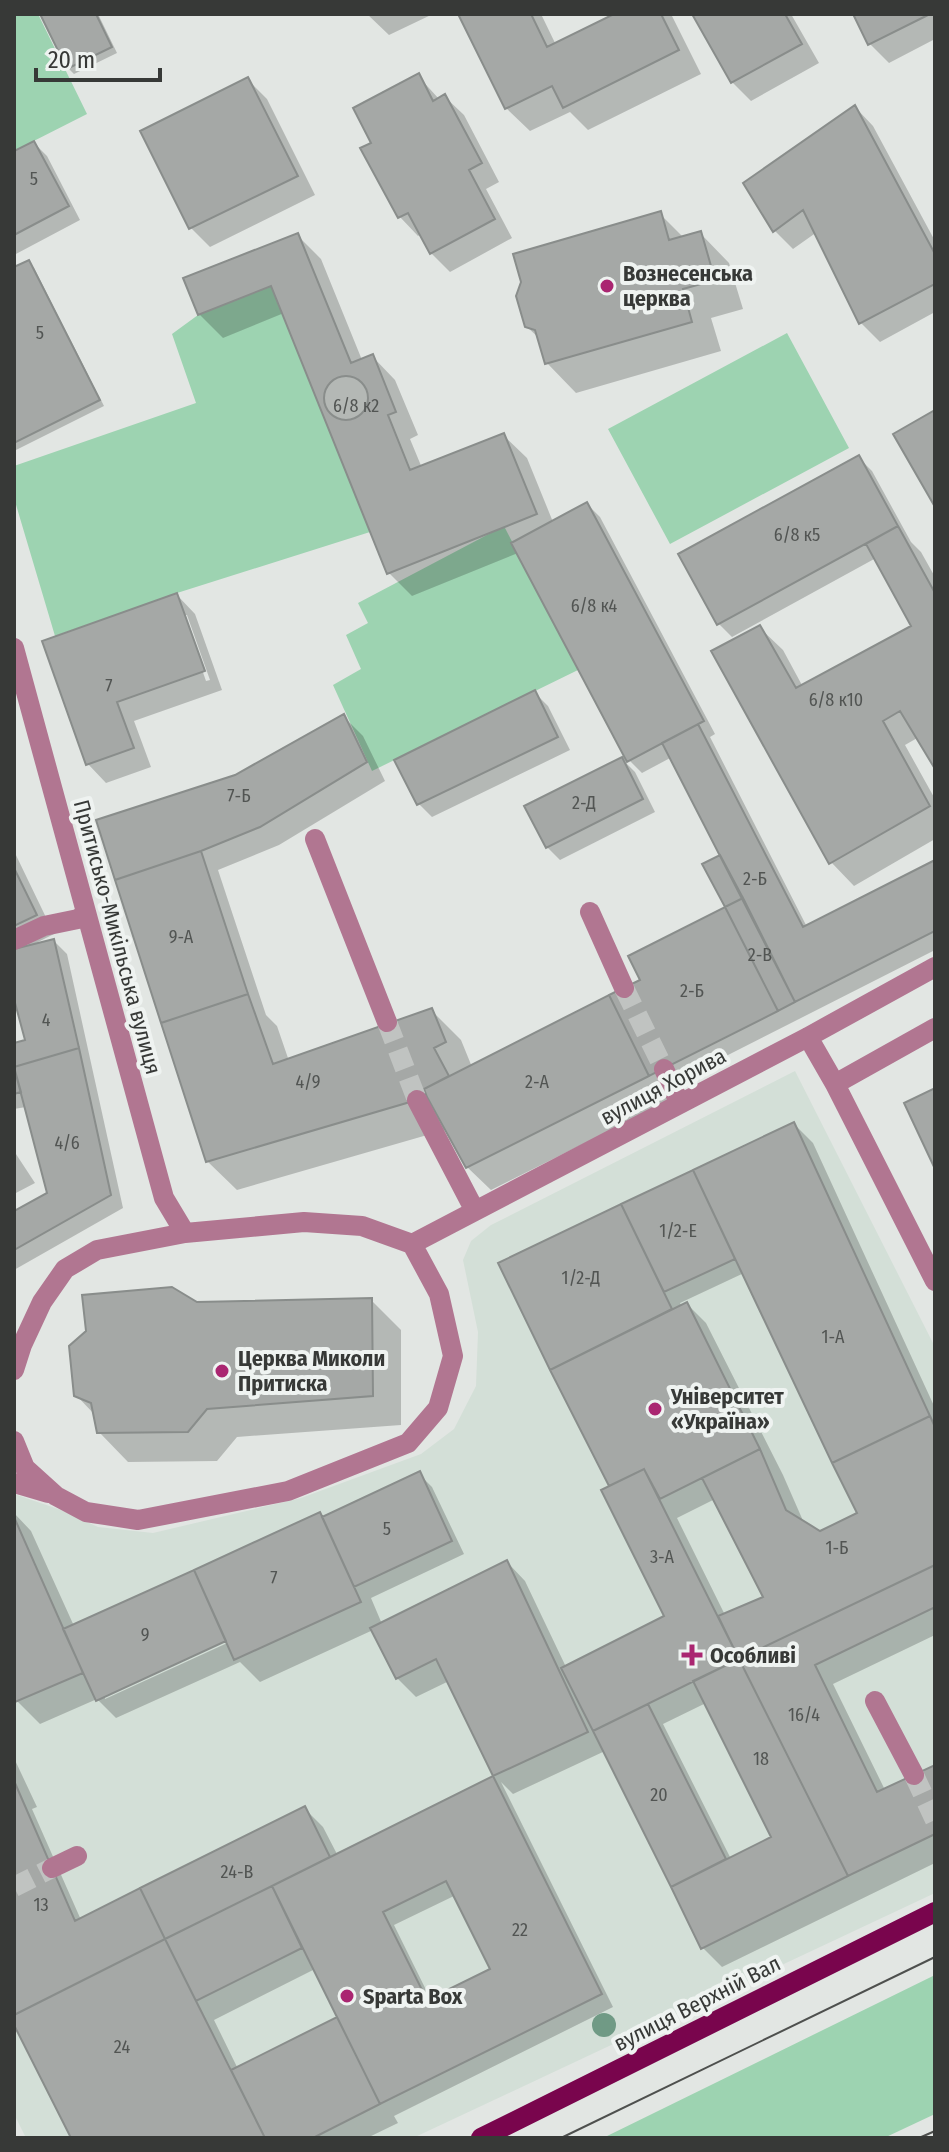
<svg xmlns="http://www.w3.org/2000/svg" width="949" height="2152" font-family="'Fira Sans Condensed',sans-serif">
<style>
.built{fill:#d3dfd7}
.green{fill:#9dd3b1}
.shadow{fill:#0003;fill-rule:evenodd}
.building{fill:#a5a8a6;stroke:#898d8b;stroke-width:2;fill-rule:evenodd}
.lines{fill:none;stroke-linecap:round;stroke-linejoin:round}
.minor-tunnel{stroke:#c0c3c1;stroke-width:20;stroke-dasharray:20 10;stroke-linecap:butt}
.minor{stroke:#b17691;stroke-width:20}
.major{stroke:#79054d;stroke-width:20}
.tram{stroke:#4e504e;stroke-width:2}
.tree{fill:#709a85}
.poi-dot{fill:#aa2671;stroke:#eff3f1;stroke-width:3}
.labels{text-anchor:middle;stroke-width:8;stroke-linejoin:round;paint-order:stroke}
.number-label{font-size:18px;fill:#525553}
.poi-label{font-size:22px;font-weight:bold;fill:#373937;stroke:#eff3f1;text-anchor:start}
.street-label{font-size:22px;fill:#373937;stroke:#eff3f1}
</style>
<rect width="100%" height="100%" fill="#e2e6e3"/>
<path class="built" d="M795 1071 935 1347V1893L413 2138H26L14 2114V1494L61 1510 98 1527 153 1533 301 1498 421 1454 454 1429 476 1386 478 1332 463 1260 471 1241 491 1225Z"/>
<path class="green" d="M14 14H38L87 114 14 151Z
M271 286 370 532 177 593 55 636 14 498V466L196 403 172 334 198 315Z
M787 333 849 448 670 544 608 429Z
M504 526 578 670 372 771 333 685 361 669 346 635 368 623 358 603Z
M935 1975V2114L884 2138H603Z"/>
<path class="shadow" d="M42 14H98L117 53 74 74 68 68Z
M367 14H433L389 35Z
M460 14H541L556 45 619 14H671L701 74 588 130 570 112 530 131 506 108Z
M694 14H791L819 63 751 101 732 82Z
M855 14H935V39L889 63 870 44Z
M418 76 439 99 445 97 464 115 499 182 486 189 512 238 450 272 431 253 421 234 418 236 400 217 374 143Z
M248 80 267 99 315 195 210 247 191 228 143 132Z
M855 107 873 126 935 241V312L880 342 861 323 817 232 793 249 774 230Z
M34 143 47 156 80 220 14 255V154Z
M660 214 684 238 700 233 729 263 743 309 711 318 721 351 576 393 547 363 540 339 526 326Z
M297 235 321 259 362 360 372 356 395 380 418 435 410 439 422 468 503 435 527 458 553 522 587 504 600 517 715 734 710 737 807 927 935 862V950L665 1087 671 1100 491 1190 467 1167 448 1129 237 1190 207 1161 99 821 236 777 344 717 363 736 385 781 279 845 218 870 266 1015 277 1026 289 1061 431 1010 461 1040 472 1067 642 981 727 908 726 864 672 757 642 773 629 760 518 553 412 596 389 573 284 313 223 338 199 314ZM422 1079 426 1088 431 1107 428 1108Z
M28 262 34 268 104 406 14 451V269Z
M859 458 872 471 911 542 921 552 935 577V765L919 737 905 745 935 799V839L854 886 831 862 759 627 783 650 803 687 914 626 876 558 732 637 719 624Z
M177 595 195 614 222 690 134 721 151 767 106 783 88 764 44 642ZM183 615H187L210 680 206 681Z
M535 693 548 706 570 750 432 817 419 804 397 761Z
M622 759 635 772 655 812 560 860 547 847Z
M14 851 54 934 34 944 54 941 67 954 123 1208 14 1270V1214L49 1194 26 1107 14 1109V1045L27 1042 14 991Z
M794 1124 813 1143 935 1408V1635L833 1684 885 1790 935 1766V1863L722 1967 703 1948 605 1751 513 1794 501 1782 613 2007 394 2116 398 2123 367 2138H73L14 2020V1758L37 1807 32 1809 81 1920 305 1809 323 1827 338 1856 495 1776 449 1681 416 1697 397 1678 373 1630 260 1682 240 1662 116 1718 97 1699 40 1724 17 1701 14 1695V1513L31 1531 74 1626 320 1515 324 1518 419 1474 432 1487 464 1554 371 1598 382 1624 507 1562 525 1581 566 1667 667 1617 611 1487 501 1264ZM744 1273 860 1513 820 1533 804 1523 783 1475 706 1323 687 1304 682 1307 680 1303ZM715 1499 766 1598 725 1615 677 1518ZM234 1635 236 1639 105 1699V1694ZM706 1703 773 1838 731 1859 663 1724ZM456 1895 493 1970 431 2000 394 1925ZM315 1969 343 2026 238 2069 214 2020Z
M14 1151 35 1183 14 1194Z
M371 1300 401 1330V1425L237 1437 217 1461 128 1462 99 1432 95 1415 76 1395 197 1304Z"/>
<path class="building" d="M40 14H96L112 47 67 69Z
M458 14H531L547 47 614 14H661L679 50 563 108 552 86 505 109Z
M692 14H785L802 44 731 83Z
M853 14H930L868 45Z
M419 73 433 101 445 94 482 163 469 170 495 219 430 254 408 213 398 218 360 148 371 143 353 108Z
M248 77 298 176 189 229 140 131Z
M855 105 935 254V284L859 324 803 210 773 232 743 183Z
M34 141 69 206 14 235V151Z
M661 211 669 240 701 231 715 280 683 289 692 322 545 364 535 330 525 327 516 296 521 282 513 254Z
M298 233 351 363 373 354 396 412 388 415 410 470 504 433 537 514 387 574 271 286 198 315 183 278Z
M29 260 100 400 14 443V267Z
M324 398a22 22 0 1 1 44 0a22 22 0 1 1-44 0Z
M935 410V507L893 434Z
M859 455 898 526 717 625 678 554Z
M587 502 704 721 627 762 511 543Z
M898 526 935 593V769L900 711 883 721 930 806 829 864 711 651 760 625 796 688 911 626 866 544Z
M177 593 205 671 117 702 134 748 86 765 42 641Z
M535 690 558 737 417 805 394 760Z
M344 714 367 762 260 827 201 851 115 880 96 820 235 775Z
M698 724 803 927 935 860V931L795 1002 662 743Z
M622 757 643 799 546 848 524 806Z
M201 851 248 994 161 1023 115 880Z
M720 855 743 898 725 907 702 864Z
M14 868 37 915 14 926Z
M743 898 795 1002 778 1011 725 907Z
M725 907 778 1011 649 1076 609 995 640 980 628 956Z
M54 939 79 1048 14 1067 21 1092 14 1094V1043L25 1040 14 999V949Z
M248 994 273 1064 432 1008 446 1042 434 1048 449 1076 424 1089 427 1097 206 1162 161 1023Z
M609 995 649 1076 466 1168 427 1097 424 1089Z
M79 1048 111 1195 14 1250V1211L47 1193 14 1067Z
M935 1088V1169L904 1103Z
M794 1122 930 1416 832 1463 693 1170Z
M693 1170 735 1259 664 1292 621 1204Z
M621 1204 672 1309 550 1370 498 1263Z
M172 1287 197 1302 372 1298 373 1396 207 1409 188 1432 97 1433 91 1403 74 1396 69 1346 86 1331 82 1295Z
M687 1302 760 1449 660 1499 644 1469 609 1486 550 1370Z
M930 1416 935 1427V1565L739 1659 718 1616 763 1597 702 1478 760 1449 786 1510 820 1531 857 1513 832 1463Z
M644 1469 739 1659 593 1731 561 1668 664 1616 601 1490Z
M420 1471 452 1541 354 1587 322 1517Z
M320 1512 361 1602 234 1660 194 1570Z
M14 1517 83 1673 15 1702 14 1700Z
M507 1560 588 1732 493 1776 436 1659 396 1679 370 1628Z
M935 1565V1612L933 1608 815 1665 877 1792 935 1765V1834L848 1876 739 1659Z
M194 1570 226 1641 96 1701 63 1629Z
M739 1659 848 1876 701 1949 671 1887 771 1837 693 1681Z
M648 1704 726 1859 671 1887 593 1731Z
M493 1776 602 1994 380 2104 272 1886ZM446 1881 490 1969 427 2000 383 1912Z
M15 1783 75 1921 140 1888 165 1939 14 2015Z
M305 1806 330 1857 165 1939 140 1888Z
M272 1886 302 1948 196 2001 165 1939Z
M165 1939 196 2001 265 2138H71L14 2025V2015Z
M337 2017 380 2104 313 2138H265L231 2070Z"/>
<g class="lines">
<path class="minor-tunnel" d="M624 988 664 1069
M387 1022 417 1100
M914 1775 935 1820
M14 1887 52 1868"/>
<path class="minor" d="M14 648 164 1198 185 1233
M315 839 387 1022
M590 912 624 988
M14 940 44 926 78 919 86 913
M808 1037 835 1084 935 1281
M664 1069 680 1104
M835 1084 935 1028
M417 1100 475 1211
M412 1244 808 1037 935 967
M14 1370 22 1345 42 1302 65 1269 97 1250 185 1233 304 1222 362 1226 412 1244 439 1294 453 1356 438 1408 408 1443 288 1491 138 1520 86 1512 56 1496 25 1468 14 1441
M14 1483 48 1493
M875 1701 914 1775
M52 1868 77 1856"/>
<path class="major" d="M481 2138 935 1912"/>
<path class="tram" d="M561 2138 935 1957
M919 2138 935 2131"/>
</g>
<circle class="tree" cx="604" cy="2025" r="12"/>
<g class="poi-dot">
<circle cx="607" cy="286" r="8"/>
<circle cx="222" cy="1371" r="8"/>
<circle cx="655" cy="1409" r="8"/>
<path d="M688 1643h8v8h8v8h-8v8h-8v-8h-8v-8h8z"/>
<circle cx="347" cy="1996" r="8"/>
</g>
<g class="labels">
<g class="number-label">
<text x="34" y="185">5</text>
<text x="40" y="339">5</text>
<text x="356" y="412">6/8 к2</text>
<text x="797" y="541">6/8 к5</text>
<text x="594" y="612">6/8 к4</text>
<text x="109" y="692">7</text>
<text x="836" y="706">6/8 к10</text>
<text x="239" y="802">7-Б</text>
<text x="584" y="809">2-Д</text>
<text x="755" y="885">2-Б</text>
<text x="181" y="943">9-А</text>
<text x="760" y="961">2-В</text>
<text x="692" y="997">2-Б</text>
<text x="46" y="1026">4</text>
<text x="308" y="1088">4/9</text>
<text x="537" y="1088">2-А</text>
<text x="67" y="1149">4/6</text>
<text x="678" y="1237">1/2-Е</text>
<text x="581" y="1284">1/2-Д</text>
<text x="833" y="1343">1-А</text>
<text x="387" y="1535">5</text>
<text x="837" y="1554">1-Б</text>
<text x="662" y="1563">3-А</text>
<text x="274" y="1584">7</text>
<text x="145" y="1641">9</text>
<text x="804" y="1721">16/4</text>
<text x="761" y="1765">18</text>
<text x="659" y="1801">20</text>
<text x="237" y="1878">24-В</text>
<text x="41" y="1911">13</text>
<text x="520" y="1936">22</text>
<text x="122" y="2053">24</text>
</g>
<g class="poi-label">
<text x="623" y="281">Вознесенська<tspan x="623" dy="25">церква</tspan></text>
<text x="238" y="1366">Церква Миколи<tspan x="238" dy="25">Притиска</tspan></text>
<text x="671" y="1404">Університет<tspan x="671" dy="25">«Україна»</tspan></text>
<text x="710" y="1663">Особливі</text>
<text x="363" y="2004">Sparta Box</text>
</g>
<g class="street-label">
<text transform="translate(118 937) rotate(75)" y="8">Притисько-Микільська вулиця</text>
<text transform="translate(663 1086) rotate(-28)" y="8">вулиця Хорива</text>
<text transform="translate(697 2003) rotate(-27)" y="8">вулиця Верхній Вал</text>
</g>
</g>
<rect width="949" height="2152" fill="none" stroke="#373937" stroke-width="32"/>
<path d="M36 68v12h124v-12" fill="none" stroke="#373937" stroke-width="4"/>
<text x="48" y="68" font-size="24" fill="#373937" stroke="#eff3f1" stroke-width="6" paint-order="stroke">20 m</text>
</svg>
